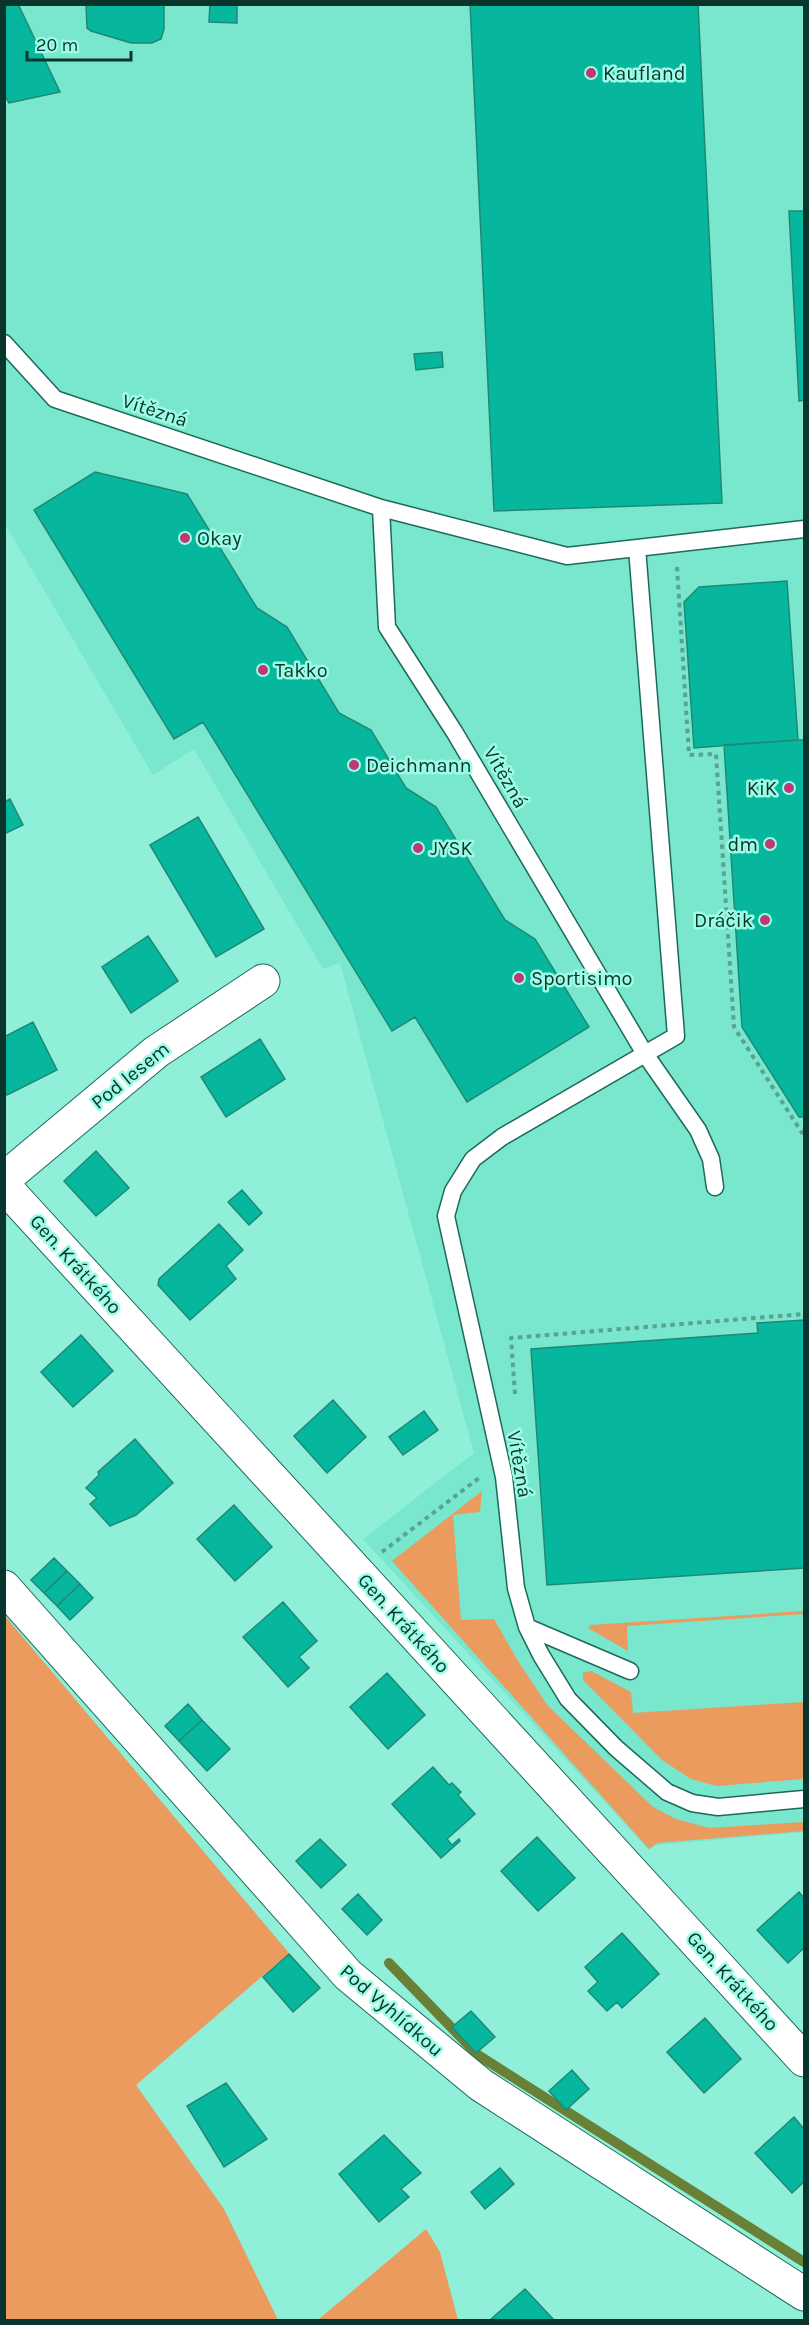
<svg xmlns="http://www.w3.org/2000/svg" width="809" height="2325" font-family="Karla,sans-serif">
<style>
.built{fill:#79e6ce}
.green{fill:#ea9b5d}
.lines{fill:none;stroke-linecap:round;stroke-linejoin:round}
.stream{stroke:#688137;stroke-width:10}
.building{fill:#06b79d;stroke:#1f8976;stroke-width:1.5}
.lane-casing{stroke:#1c6a5b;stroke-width:19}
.street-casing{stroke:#1c6a5b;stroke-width:35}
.path{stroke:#59a393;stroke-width:4;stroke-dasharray:4.5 4.5;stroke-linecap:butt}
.lane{stroke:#fff;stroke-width:16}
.street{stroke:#fff;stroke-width:33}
.poi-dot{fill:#bf3774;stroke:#9cfce6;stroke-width:2}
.labels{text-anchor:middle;stroke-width:5;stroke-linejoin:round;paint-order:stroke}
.poi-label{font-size:20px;fill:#0a352d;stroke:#9cfce6;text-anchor:start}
.street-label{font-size:20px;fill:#0a352d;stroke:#9cfce6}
</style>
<rect width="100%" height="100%" fill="#8fefd9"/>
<path class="built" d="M4 5H804V1832L657 1845 649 1850 363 1539 474 1453 340 963 323 969 194 749 153 775 5 524Z"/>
<path class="green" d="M482 1491 480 1512 453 1515 461 1620 494 1619 518 1661 548 1706 653 1807 676 1819 709 1828 804 1822V1831L657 1843 649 1849 392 1561Z
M804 1611V1614L627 1626 628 1651 588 1628 591 1625Z
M5 1616 289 1953 136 2085 224 2209 278 2320H5Z
M591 1671 631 1692 633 1713 804 1702V1779L716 1786 691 1779 662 1760 583 1680V1673Z
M426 2229 440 2252 458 2320H318Z"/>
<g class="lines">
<path class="stream" d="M389 1963 478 2055 804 2262"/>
</g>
<path class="building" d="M4 4H18L60 92 9 103 4 94Z
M86 4H164V29L161 39 152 43H131L91 31 87 28Z
M210 4H237V23L209 22Z
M470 4H698L722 503 494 511Z
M789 211H804V400L799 401Z
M442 352 443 367 416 370 414 354Z
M95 472 187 494 257 608 287 627 339 713 371 730 406 788 436 807 505 920 535 939 589 1027 467 1102 415 1017 392 1031 203 722 174 739 34 510Z
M787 581 798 740 694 748 684 602 699 587Z
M798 740H804V1117H799L742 1027 724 745Z
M10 799 23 825 4 834V802Z
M198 817 264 929 216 957 150 845Z
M148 936 178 981 131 1013 102 967Z
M33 1022 57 1070 7 1095 4 1090V1037Z
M260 1039 285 1079 226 1117 201 1077Z
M96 1151 129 1188 96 1216 64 1181Z
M242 1190 262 1213 249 1225 228 1202Z
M219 1224 243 1250 226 1266 236 1279 190 1320 158 1285 159 1279Z
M804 1320V1568L547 1585 531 1349 758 1333 757 1323Z
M81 1335 113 1371 73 1407 41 1372Z
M333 1400 366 1437 327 1473 294 1436Z
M424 1411 438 1430 403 1455 389 1437Z
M135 1439 173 1483 136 1515 110 1526 90 1504 97 1498 86 1488 99 1475 98 1472Z
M234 1505 272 1547 235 1581 197 1539Z
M54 1558 67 1571 44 1593 31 1580Z
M67 1571 80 1584 57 1606 44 1593Z
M80 1584 93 1598 70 1620 57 1606Z
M283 1602 317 1641 299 1657 309 1668 288 1687 243 1637Z
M387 1673 425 1715 388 1749 350 1707Z
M188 1704 202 1720 179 1741 165 1726Z
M202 1720 230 1749 207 1771 179 1741Z
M433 1767 449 1785 452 1783 461 1792 458 1795 475 1814 447 1839 452 1845 459 1839 460 1841 441 1858 392 1804Z
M537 1837 575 1878 538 1911 501 1871Z
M320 1839 346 1865 321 1888 296 1861Z
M799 1892 804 1898V1948L788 1963 757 1930Z
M358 1894 382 1920 367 1935 342 1909Z
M622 1933 659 1974 622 2008 617 2002 607 2011 588 1991 598 1982 585 1967Z
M289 1954 320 1988 293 2012 263 1977Z
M471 2011 495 2037 476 2053 452 2027Z
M705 2018 741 2059 704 2093 667 2052Z
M572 2070 589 2089 566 2110 549 2091Z
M226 2083 267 2139 224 2167 187 2106Z
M794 2117 804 2129V2182L792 2193 755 2153Z
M384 2135 421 2173 401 2189 409 2197 379 2222 339 2174Z
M500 2168 514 2184 485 2209 471 2192Z
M525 2289 554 2320H490Z"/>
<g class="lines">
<defs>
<path id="lane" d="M4 343 55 399 381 508 567 556 804 529
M381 508 387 627 455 733 645 1054 698 1130 711 1159 715 1187
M637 548 676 1036 502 1137 473 1159 453 1191 446 1216 504 1477 516 1588 527 1627 541 1655 568 1699 616 1748 667 1792 692 1803 718 1807 804 1799
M527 1627 630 1671"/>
<path id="street" d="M4 1179 156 1052 263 981
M4 1186 804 2060
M4 1587 348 1975 481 2085 804 2294"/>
</defs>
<use href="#lane" class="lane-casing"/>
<use href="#street" class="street-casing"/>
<path class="path" d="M677 567 689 755 716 754 734 1027 804 1136
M515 1394 511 1338 804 1314
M382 1552 479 1478"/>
<use href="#lane" class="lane"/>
<use href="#street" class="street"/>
</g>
<g class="poi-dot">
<circle cx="591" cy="73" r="6"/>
<circle cx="185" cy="538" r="6"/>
<circle cx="263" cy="670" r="6"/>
<circle cx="354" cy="765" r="6"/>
<circle cx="789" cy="788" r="6"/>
<circle cx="770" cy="844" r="6"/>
<circle cx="418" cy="848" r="6"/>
<circle cx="765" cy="920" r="6"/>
<circle cx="519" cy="978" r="6"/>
</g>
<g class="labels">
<g class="poi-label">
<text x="603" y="80">Kaufland</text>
<text x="197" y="545">Okay</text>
<text x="275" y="677">Takko</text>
<text x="366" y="772">Deichmann</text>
<text x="777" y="795" text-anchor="end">KiK</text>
<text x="758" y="851" text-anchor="end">dm</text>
<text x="430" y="855">JYSK</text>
<text x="753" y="927" text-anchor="end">Dráčik</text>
<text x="531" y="985">Sportisimo</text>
</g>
<g class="street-label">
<text transform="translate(155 410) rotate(18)" y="7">Vítězná</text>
<text transform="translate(506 777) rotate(60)" y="7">Vítězná</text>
<text transform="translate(130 1075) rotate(-39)" y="7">Pod lesem</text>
<text transform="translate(76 1264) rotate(48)" y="7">Gen. Krátkého</text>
<text transform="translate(520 1464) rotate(80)" y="7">Vítězná</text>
<text transform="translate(404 1623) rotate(48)" y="7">Gen. Krátkého</text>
<text transform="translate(733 1981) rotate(48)" y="7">Gen. Krátkého</text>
<text transform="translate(392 2010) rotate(41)" y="7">Pod Vyhlídkou</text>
</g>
</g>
<rect width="809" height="2325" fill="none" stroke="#0a352d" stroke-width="12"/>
<path d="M27 51v9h104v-9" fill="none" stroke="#0a352d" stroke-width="3"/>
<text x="36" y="51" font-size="18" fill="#0a352d" stroke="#9cfce6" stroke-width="4.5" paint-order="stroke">20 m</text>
</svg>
